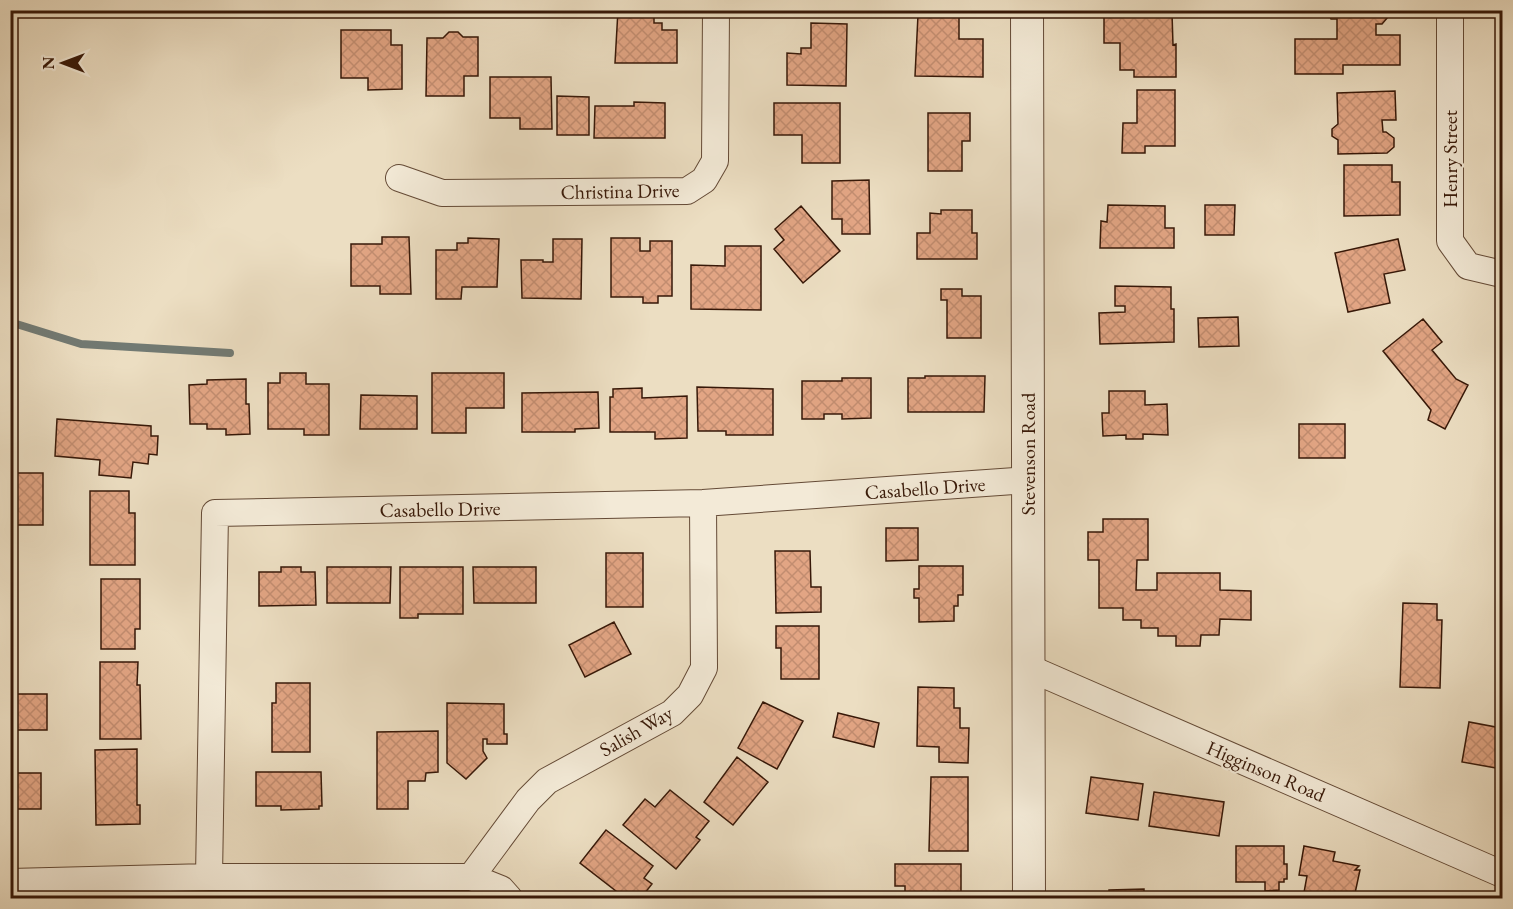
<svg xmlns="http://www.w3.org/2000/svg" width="1513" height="909" font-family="'EB Garamond',serif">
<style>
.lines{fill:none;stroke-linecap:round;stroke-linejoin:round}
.stream{stroke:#727a73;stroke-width:8}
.building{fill:url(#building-cross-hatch);stroke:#371808;stroke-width:1.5}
.minor-casing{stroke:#644a36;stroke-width:28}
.tertiary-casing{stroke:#644a36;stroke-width:34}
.minor{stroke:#f3ead7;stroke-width:26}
.tertiary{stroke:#f3ead7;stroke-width:32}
.labels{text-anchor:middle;stroke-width:4.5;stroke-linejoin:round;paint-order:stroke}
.street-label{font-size:20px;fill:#371808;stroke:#f3ead7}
</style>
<defs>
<pattern id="building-cross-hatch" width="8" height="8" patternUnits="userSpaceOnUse" patternTransform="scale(1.5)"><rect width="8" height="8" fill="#e2a584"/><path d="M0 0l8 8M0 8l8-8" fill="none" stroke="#c28d70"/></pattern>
</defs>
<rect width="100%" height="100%" fill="#ecdec2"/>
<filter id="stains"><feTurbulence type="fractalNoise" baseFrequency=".00333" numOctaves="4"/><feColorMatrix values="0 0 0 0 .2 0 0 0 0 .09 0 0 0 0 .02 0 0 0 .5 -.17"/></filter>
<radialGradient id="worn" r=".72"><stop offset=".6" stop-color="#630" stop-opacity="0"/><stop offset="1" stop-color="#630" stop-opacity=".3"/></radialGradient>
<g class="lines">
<path class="stream" d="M10 322 81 344 230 353"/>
</g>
<path class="building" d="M618 10H654V23H662V30H677V63H615Z
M1137 10H1169V13H1172L1173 45 1176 44V77H1134V70H1120V43H1104V13H1137Z
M1327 10H1388V17L1382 24H1376V35H1400V65H1343V74H1295V39H1337V19H1331Z
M941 13 959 16V39H983V77L915 76 918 15 941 16Z
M811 23 847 24 846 86 787 85V53L801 54V48H811Z
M341 30H391V45H402V89L368 90V78H341Z
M449 32H458L463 37H478V76H464V96H426L427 38H443Z
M490 77H551L552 129H520V118H490Z
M1137 90H1175V146H1145V153H1122L1123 123H1137Z
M1395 91 1396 120H1382L1383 132H1386L1394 138V147L1387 153 1338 154V140L1332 136V129L1338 124 1337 93Z
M557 96 589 97V135H557Z
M634 102 665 103V138H594L595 106H634Z
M774 103H840V163H802V135H774Z
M928 113H970V141H962V171H928Z
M1344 165H1392V182H1400V215L1344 216Z
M869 180 870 234H842V219H832V181Z
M1108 205 1165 206V228H1174V248H1100L1101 221 1107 222Z
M1205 205H1235L1234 235H1205Z
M801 206 840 251 803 283 774 249 784 240 775 229Z
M941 210H972V233H977V259H917V233H930V213L941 214Z
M382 237H409L411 294H380V286H351V244H382Z
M468 238 499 239 497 287H462L461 299H436V250H457V243H468Z
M611 238H640V251H650V241H672V296H658V303H643V297H611Z
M553 239H582L581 299 522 298 521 260H543V262H553Z
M1398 239 1405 270 1384 274 1390 303 1348 312 1335 253Z
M725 246H761V310L691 309V265L725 266Z
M1115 286 1171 287V309H1174V342L1100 344 1099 313 1125 312V306H1115Z
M941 289H962V296H981V338H947V300H941Z
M1238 317 1239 346 1199 347 1198 318Z
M1423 319 1442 342 1432 350 1456 379 1468 385 1445 429 1428 420 1431 410 1383 351Z
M1499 341H1502V379H1499Z
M280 373H306V384H329V435H304V429H268V383H280Z
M432 373H504V408H466V433H432Z
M925 376H985L984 412H908V378H925Z
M842 378H871V418L842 419V414H824V419H802V381H842Z
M246 379V404H249L250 434 226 435V429H207V424H190L189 385 207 384V380Z
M697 387 773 389V435H726V431H698Z
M642 388V398L687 396V438L655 439V432H610V397H613V389Z
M1109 391H1145V405L1167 404 1168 435 1143 434V439H1126V435L1103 436 1102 413H1109Z
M598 392 599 428 575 429V432H522V393Z
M361 395 417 396V429H360Z
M57 419 151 426V436H158L157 455 149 454 148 464 133 462 131 478 99 475 100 460 55 456Z
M1299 424H1345V458H1299Z
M10 473H43V525H10Z
M90 491H129V513H135V565H90Z
M1103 519H1148V560H1137L1136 590H1157V573H1220V590L1251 591V620L1220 619 1219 635H1201L1200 646H1176V636H1158V628H1141V620H1123V608H1099V560H1088V532H1103Z
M886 528H918V560L886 561Z
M775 551H810L811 587H821V612L776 613Z
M606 553H643V607H606Z
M919 566H963V595H958V606H954V621L919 622V598H914V589H919Z
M281 567H301V572H315L316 605 259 606V572H281Z
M327 567H391L390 603H327Z
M400 567H463V614H418V618H400Z
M473 567H536V603H474Z
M101 579H140V629H135V649H101Z
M1403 603 1437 604V620H1442L1440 688 1400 687Z
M614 622 631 654 585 677 569 645Z
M776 626H819V679H781V648H776Z
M100 662H138L137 685H140L141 739H100Z
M276 683H310V752H272V703H276Z
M918 687 954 688V708H960V728H969L968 763 939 762V747L917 746Z
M12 694H47V730H12Z
M763 702 803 721 777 769 738 748Z
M447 703 504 704V734H507V744H487V739H483V751L487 758 466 779 447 763Z
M838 713 879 723 874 747 833 737Z
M1497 718 1502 719V769L1462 762 1469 722 1496 727Z
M438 731V772L426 773 425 781H408V809H377V732Z
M137 749V805H140V824L96 825 95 750Z
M737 757 768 782 733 825 704 802Z
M256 772H321L322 806H319V809L281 810V806H256Z
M10 773H41V809H10Z
M931 777H968V851H929Z
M1091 777 1143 784 1138 820 1086 813Z
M670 790 709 821 696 837 700 840 676 869 623 825 645 799 655 807Z
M1154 792 1224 802 1219 836 1149 826Z
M606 830 653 866 644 878 652 884 641 898H637L631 894 628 898H625L580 863Z
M1236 846H1284V864H1287V879H1284V882H1279V890L1265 891V882H1236Z
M1304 846 1335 852 1333 861 1359 866 1355 870H1360L1354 898H1303L1307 876 1299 875Z
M895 864H961V893H955V898H905V886H895Z
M1144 889V898H1109V890Z"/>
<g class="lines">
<defs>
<path id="minor" d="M1450 10V241L1468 266 1502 274
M399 178 442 193 687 191 704 180 715 161 716 10
M1029 668 1502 874
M209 877 215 513 703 503 1028 480
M471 877 528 800 547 781 672 713 690 695 704 668 703 503
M10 882 209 877H471L501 889 509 898"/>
<path id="tertiary" d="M1027 10 1029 898"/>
</defs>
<use href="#minor" class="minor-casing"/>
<use href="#tertiary" class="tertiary-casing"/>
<use href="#minor" class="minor"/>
<use href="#tertiary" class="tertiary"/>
</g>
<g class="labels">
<g class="street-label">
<text transform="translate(1450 159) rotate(-90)" y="7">Henry Street</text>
<text transform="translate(620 191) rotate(-1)" y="7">Christina Drive</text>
<text transform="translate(1028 454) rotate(-90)" y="7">Stevenson Road</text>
<text transform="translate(925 488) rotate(-4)" y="7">Casabello Drive</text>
<text transform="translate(440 509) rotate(-1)" y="7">Casabello Drive</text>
<text transform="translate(636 731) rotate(-30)" y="7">Salish Way</text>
<text transform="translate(1266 771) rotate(23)" y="7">Higginson Road</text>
</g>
</g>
<rect width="1513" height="909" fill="none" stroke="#ecdec2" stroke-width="36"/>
<rect x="12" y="12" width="1489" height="885" fill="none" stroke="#371808" stroke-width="3"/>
<rect x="18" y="18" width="1477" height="873" fill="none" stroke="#371808" stroke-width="1.5"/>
<g transform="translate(63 63) rotate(270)" stroke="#f3ead7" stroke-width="4.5" paint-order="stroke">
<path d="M0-4.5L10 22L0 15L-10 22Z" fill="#371808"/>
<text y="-9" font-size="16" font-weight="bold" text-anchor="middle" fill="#371808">N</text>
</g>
<rect width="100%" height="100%" filter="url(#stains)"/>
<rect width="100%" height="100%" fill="url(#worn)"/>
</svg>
